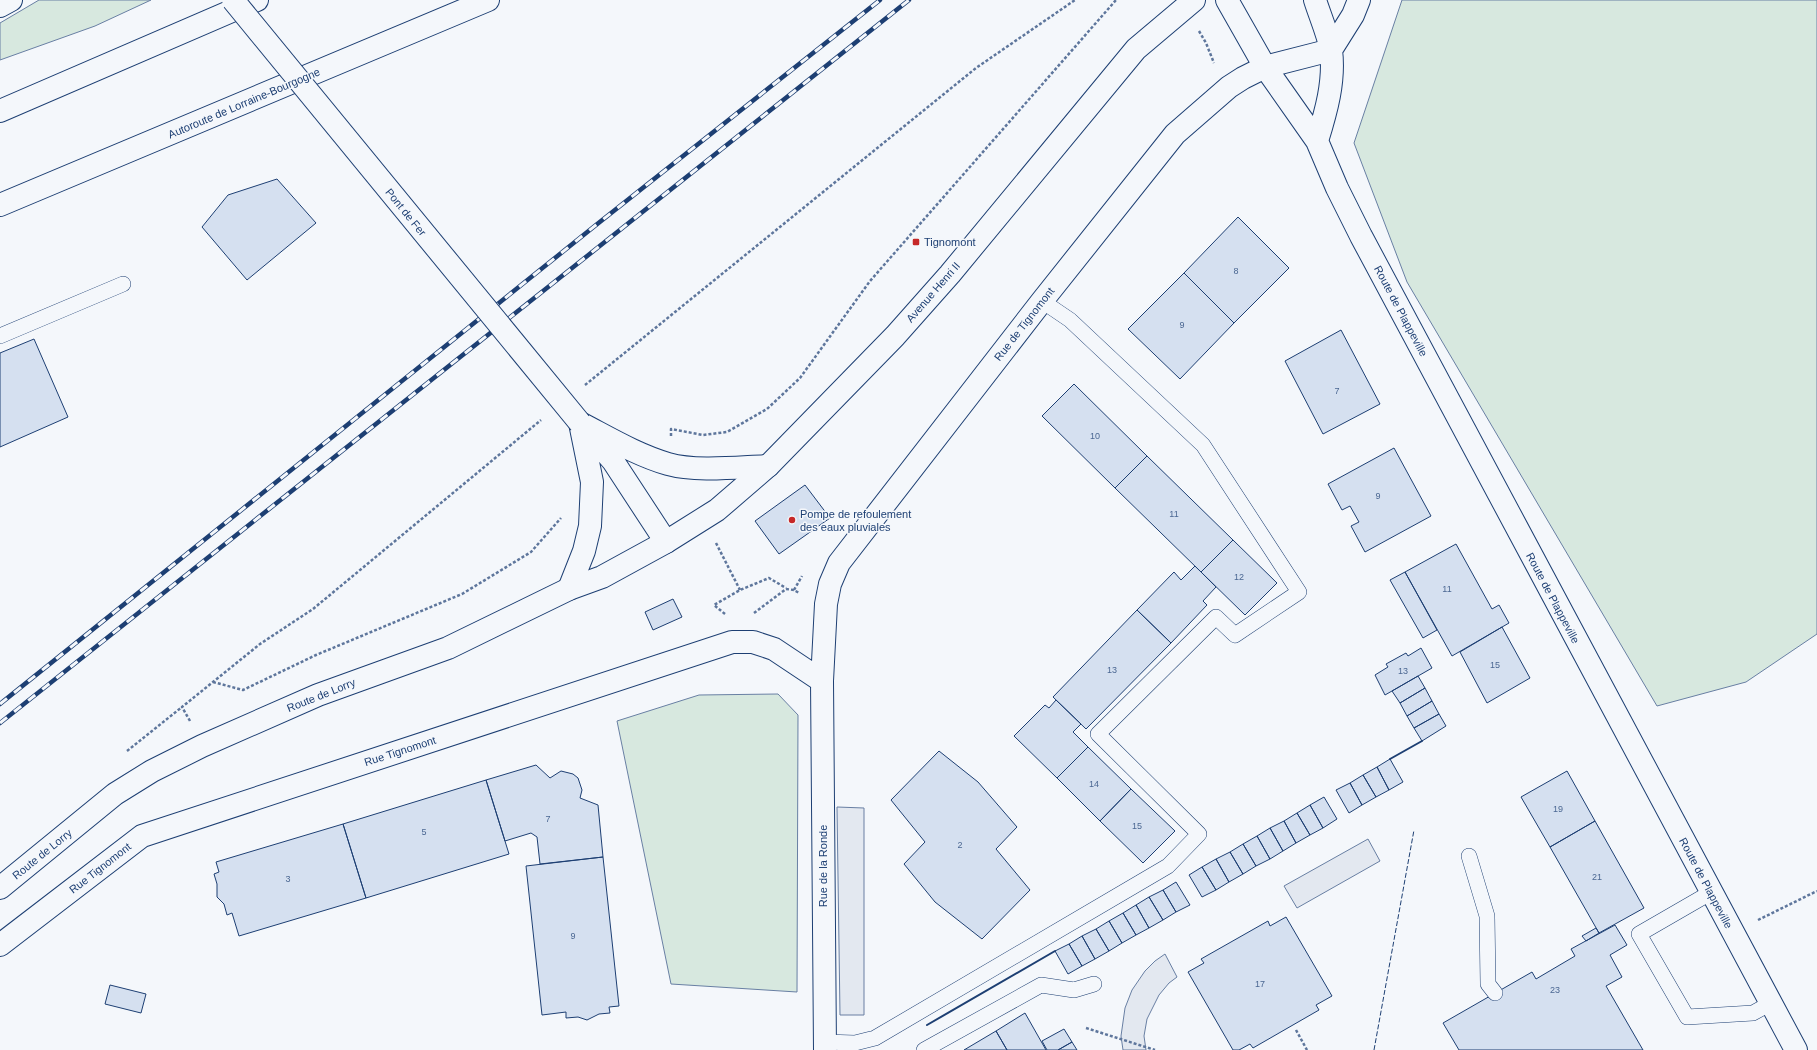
<svg xmlns="http://www.w3.org/2000/svg" width="1817" height="1050" font-family="Helvetica,sans-serif">
<style>
.green{fill:#d7e8df;stroke:#687fa3}
.parking{fill:#e3e8f0;stroke:#687fa3}
.building{fill:#d5e0f0;stroke:#1d3f73}
.lines{fill:none;stroke-linecap:round;stroke-linejoin:round}
.lane-casing{stroke:#1d3f73;stroke-width:16}
.street-casing{stroke:#1d3f73;stroke-width:24}
.secondary-casing{stroke:#1d3f73;stroke-width:24}
.primary-casing{stroke:#1d3f73;stroke-width:24}
.highway-casing{stroke:#1d3f73;stroke-width:24}
.path{stroke:#5e769c;stroke-width:2.5;stroke-dasharray:3 2;stroke-linecap:butt}
.lane{stroke:#f4f7fb;stroke-width:15}
.street{stroke:#f4f7fb;stroke-width:22}
.secondary{stroke:#f4f7fb;stroke-width:22}
.primary{stroke:#f4f7fb;stroke-width:22}
.highway{stroke:#f4f7fb;stroke-width:22}
.rail-casing{stroke:#1d3f73;stroke-width:4.5}
.rail{stroke:#f4f7fb;stroke-width:3;stroke-dasharray:9;stroke-linecap:butt}
.secondary-bridge-casing{stroke:#1d3f73;stroke-width:24;stroke-linecap:butt}
.secondary-bridge{stroke:#f4f7fb;stroke-width:22}
.fence{stroke:#1d3f73;stroke-width:1;stroke-dasharray:5 2;stroke-linecap:butt}
.wall{stroke:#1d3f73;stroke-width:2}
.poi-dot{fill:#c62828;stroke:#f4f7fb;stroke-width:1.5}
.labels{text-anchor:middle;stroke-width:3;stroke-linejoin:round;paint-order:stroke}
.number-label{font-size:9px;fill:#4b6792}
.street-label{font-size:11px;fill:#1d3f73;stroke:#f4f7fb}
.poi-label{font-size:11px;fill:#1d3f73;stroke:#f4f7fb;text-anchor:start}
</style>
<rect width="100%" height="100%" fill="#f4f7fb"/>
<path class="green" d="M39 0H151L95 26 0 60V23Z
M1402 0H1817V634L1746 682 1657 706 1407 282 1354 143Z
M778 694 798 715 797 992 671 984 617 721 699 695Z"/>
<path class="parking" d="M837 807 864 808V1015H840Z
M1368 839 1380 861 1297 908 1284 886Z
M1165 954 1177 977 1169 983 1159 995 1147 1019 1144 1036 1146 1050H1123L1121 1036 1125 1008 1132 990 1145 971 1155 961Z"/>
<path class="building" d="M277 179 316 223 247 280 202 227 228 195Z
M1238 217 1289 268 1234 323 1184 273Z
M1184 273 1234 323 1180 379 1128 329Z
M1341 330 1380 404 1323 434 1285 361Z
M34 339 68 417 0 447V353Z
M1074 384 1147 456 1115 488 1042 416Z
M1394 448 1431 516 1365 552 1351 526 1359 522 1350 506 1342 510 1328 484Z
M1147 456 1233 540 1201 572 1115 488Z
M805 485 830 518 779 554 755 521Z
M1233 540 1277 583 1245 615 1201 572Z
M1456 544 1492 609 1499 605 1509 623 1452 656 1405 572Z
M1195 566 1216 587 1203 601 1207 605 1171 643 1137 610 1174 572 1181 580Z
M1405 572 1437 630 1423 638 1390 580Z
M673 599 682 617 653 630 645 612Z
M1137 610 1171 643 1086 729 1053 697Z
M1502 627 1530 678 1487 703 1460 652Z
M1421 648 1432 668 1385 695 1375 675 1388 667 1386 664 1406 653 1408 656Z
M1418 676 1425 688 1400 703 1392 691Z
M1425 688 1432 701 1407 716 1400 703Z
M1056 700 1081 724 1073 732 1088 747 1057 778 1014 736 1045 705 1049 708Z
M1432 701 1439 714 1414 728 1407 716Z
M1439 714 1446 726 1422 741 1414 728Z
M1088 747 1131 789 1100 821 1057 778Z
M939 751 978 782 1017 827 996 849 1030 890 982 939 935 902 904 864 925 842 891 800Z
M1390 759 1403 782 1389 790 1377 767Z
M536 765 550 778 561 771 573 774 578 778 582 790 580 798 598 805 603 857 540 864 537 837 531 833 505 841 486 780Z
M1377 767 1389 790 1376 797 1363 775Z
M1567 771 1595 821 1550 847 1521 797Z
M1363 775 1376 797 1362 805 1350 783Z
M486 780 509 854 366 898 343 824Z
M1350 783 1362 805 1349 813 1336 790Z
M1131 789 1175 831 1143 863 1100 821Z
M1324 797 1337 819 1323 828 1310 805Z
M1310 805 1323 828 1310 835 1297 813Z
M1297 813 1310 835 1296 843 1284 821Z
M1284 821 1296 843 1283 851 1270 828Z
M1595 821 1644 908 1599 933 1550 847Z
M343 824 366 898 239 936 232 913 227 915 224 904 217 897V884L214 874 219 872 216 862Z
M1270 828 1283 851 1270 859 1257 836Z
M1257 836 1270 859 1256 866 1243 844Z
M1243 844 1256 866 1243 874 1230 852Z
M1230 852 1243 874 1229 882 1216 859Z
M603 857 619 1006 609 1007 610 1013 599 1014 587 1020 578 1017 566 1018V1012L542 1015 526 866Z
M1216 859 1229 882 1216 890 1202 867Z
M1202 867 1216 890 1202 897 1189 875Z
M1176 882 1190 905 1176 912 1163 890Z
M1163 890 1176 912 1163 920 1149 897Z
M1149 897 1163 920 1149 928 1136 905Z
M1136 905 1149 928 1136 935 1123 913Z
M1123 913 1136 935 1122 943 1109 921Z
M1286 917 1332 996 1316 1005 1319 1010 1253 1048 1250 1044 1239 1050H1233L1188 972 1204 963 1201 959 1268 921 1270 926Z
M1109 921 1122 943 1109 951 1096 929Z
M1615 925 1627 945 1610 955 1622 977 1606 986 1643 1050H1459L1443 1023 1532 972 1536 979 1575 956 1571 949Z
M1596 928 1599 933 1586 941 1582 936Z
M1096 929 1109 951 1095 959 1082 936Z
M1082 936 1095 959 1082 966 1069 944Z
M1069 944 1082 966 1068 974 1055 951Z
M110 985 146 994 141 1013 105 1004Z
M1025 1013 1046 1050H1007L996 1031Z
M1064 1029 1072 1042 1058 1050H1047L1042 1041Z
M996 1031 1007 1050H964Z
M1072 1042 1077 1050H1058Z"/>
<g class="lines">
<defs>
<path id="lane" d="M0 336 123 284
M1469 856 1487 916 1488 984 1495 993
M1710 893 1639 934 1687 1017 1753 1013 1771 1003
M824 1042 855 1043 875 1038 1168 866 1199 834 1098 734 1216 617 1235 635 1299 592 1203 445 1070 320 1042 301
M924 1050 1041 985 1074 990 1094 984"/>
<path id="street" d="M0 945 142 836 732 642H753L774 649 822 681
M825 1050 822 681 826 604 830 584 839 563 1042 301 1175 134 1229 87 1243 78 1265 67 1331 50"/>
<path id="secondary" d="M1227 0 1265 67 1317 141 1337 188 1361 236 1796 1050
M1315 0C1320 16 1328 34 1331 50 1335 81 1326 112 1317 141
M0 6 11 0
M1331 50 1353 15 1359 0
M580 423C609 438 637 455 668 464 696 472 739 467 768 466
M589 433 613 461 666 542
M569 589 584 551 590 526 592 482 580 423"/>
<path id="primary" d="M0 888 115 794 152 771 202 746 318 695 448 648 569 589 602 577 666 542 717 510 768 466 895 336 950 274 1136 49 1194 0"/>
<path id="highway" d="M0 111 257 0
M0 205 488 0"/>
</defs>
<use href="#lane" class="lane-casing"/>
<use href="#street" class="street-casing"/>
<use href="#secondary" class="secondary-casing"/>
<use href="#primary" class="primary-casing"/>
<use href="#highway" class="highway-casing"/>
<path class="path" d="M1199 31 1206 43 1214 63
M585 385 976 68 1075 0
M671 436V429L703 435 727 432 767 409 800 378 870 281 1116 0
M716 543 740 590
M794 590 802 576
M754 613 786 589 794 590 799 593
M725 614 714 605 740 590 769 578 786 588
M213 682 243 690 316 655 462 594 531 552 561 518
M190 721 182 707 260 644 313 609 541 420
M127 751 182 707
M1758 920 1817 891
M1086 1028 1155 1050
M1296 1030 1307 1050"/>
<use href="#lane" class="lane"/>
<use href="#street" class="street"/>
<use href="#secondary" class="secondary"/>
<use href="#primary" class="primary"/>
<use href="#highway" class="highway"/>
<defs>
<path id="rail" d="M0 704 596 225 880 0
M0 723 909 0"/>
</defs>
<use href="#rail" class="rail-casing"/>
<use href="#rail" class="rail"/>
<defs>
<path id="secondary-bridge" d="M233 0 580 423"/>
</defs>
<use href="#secondary-bridge" class="secondary-bridge-casing"/>
<use href="#secondary-bridge" class="secondary-bridge"/>
<path class="fence" d="M1374 1050 1414 830"/>
<path class="wall" d="M1390 759 1422 741
M927 1025 1055 951"/>
</g>
<g class="poi-dot">
<rect x="912" y="238" width="8" height="8" rx="2"/>
<circle cx="792" cy="520" r="4"/>
</g>
<g class="labels">
<g class="number-label">
<text x="1236" y="274">8</text>
<text x="1182" y="328">9</text>
<text x="1337" y="394">7</text>
<text x="1095" y="439">10</text>
<text x="1378" y="499">9</text>
<text x="1174" y="517">11</text>
<text x="1239" y="580">12</text>
<text x="1447" y="592">11</text>
<text x="1495" y="668">15</text>
<text x="1112" y="673">13</text>
<text x="1403" y="674">13</text>
<text x="1094" y="787">14</text>
<text x="1558" y="812">19</text>
<text x="548" y="822">7</text>
<text x="1137" y="829">15</text>
<text x="424" y="835">5</text>
<text x="960" y="848">2</text>
<text x="1597" y="880">21</text>
<text x="288" y="882">3</text>
<text x="573" y="939">9</text>
<text x="1260" y="987">17</text>
<text x="1555" y="993">23</text>
</g>
<g class="street-label">
<text transform="translate(244 103) rotate(-23)" y="4">Autoroute de Lorraine-Bourgogne</text>
<text transform="translate(406 212) rotate(51)" y="4">Pont de Fer</text>
<text transform="translate(933 292) rotate(-49)" y="4">Avenue Henri II</text>
<text transform="translate(1401 311) rotate(62)" y="4">Route de Plappeville</text>
<text transform="translate(1024 324) rotate(-52)" y="4">Rue de Tignomont</text>
<text transform="translate(1553 598) rotate(62)" y="4">Route de Plappeville</text>
<text transform="translate(321 695) rotate(-22)" y="4">Route de Lorry</text>
<text transform="translate(400 751) rotate(-18)" y="4">Rue Tignomont</text>
<text transform="translate(42 854) rotate(-39)" y="4">Route de Lorry</text>
<text transform="translate(823 866) rotate(-90)" y="4">Rue de la Ronde</text>
<text transform="translate(100 868) rotate(-38)" y="4">Rue Tignomont</text>
<text transform="translate(1706 883) rotate(62)" y="4">Route de Plappeville</text>
</g>
<g class="poi-label">
<text x="924" y="246">Tignomont</text>
<text x="800" y="518">Pompe de refoulement<tspan x="800" dy="13">des eaux pluviales</tspan></text>
</g>
</g>
</svg>
